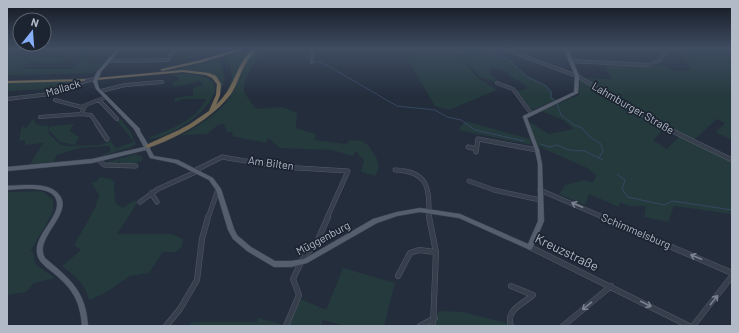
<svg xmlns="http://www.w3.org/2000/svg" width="739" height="333" font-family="Barlow,sans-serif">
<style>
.green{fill:#253a3d}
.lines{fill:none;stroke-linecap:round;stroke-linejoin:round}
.stream{stroke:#364763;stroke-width:1}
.minor-far2-casing{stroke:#525a67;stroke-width:4}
.minor-far1-casing{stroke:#525a67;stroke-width:5}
.minor-casing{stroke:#525a67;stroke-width:6}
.major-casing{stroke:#404855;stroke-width:1}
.highway-casing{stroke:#424a57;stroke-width:0.5}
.minor-far2{stroke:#373f4d;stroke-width:3}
.minor-far1{stroke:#373f4d;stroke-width:4}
.minor{stroke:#373f4d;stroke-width:5}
.major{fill:#555e6d;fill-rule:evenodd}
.highway{fill:#736854;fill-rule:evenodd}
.minor-bridge-casing{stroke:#525a67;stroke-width:4;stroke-linecap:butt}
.major-bridge-casing{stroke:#404855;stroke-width:5;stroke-linecap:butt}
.minor-bridge{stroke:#373f4d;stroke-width:3}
.major-bridge{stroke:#555e6d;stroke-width:4}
.oneway{stroke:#7b8391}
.labels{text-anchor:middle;stroke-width:3.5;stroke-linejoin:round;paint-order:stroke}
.street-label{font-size:11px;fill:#b2bac8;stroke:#1c2431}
.near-street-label{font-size:13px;fill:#b2bac8;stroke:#1c2431}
</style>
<rect width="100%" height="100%" fill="#232d3c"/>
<path class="green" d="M81 49H115L112 53 74 57 58 62H29L22 69H73L84 57H91L86 63H103L93 73 7 75V55L59 58 81 52Z
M213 49H218V52L179 61V58Z
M251 49H255L244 58 229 90 232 77 228 57Z
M259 49H266C258 56 242 79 244 90 246 96 252 104 256 109L283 107 297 113 296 128 316 134 315 140 346 144 349 140 363 141 369 146 377 159 379 167 375 176 361 172 364 160 359 156V153L355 152 353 156 332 150 280 148 268 138 266 143 232 136 233 132H227L224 124 218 125 207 134 182 135C199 125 219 114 230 97 241 81 242 61 259 49Z
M468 49H487L499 57 509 59 526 76 546 85 552 91V97L556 100 532 110 517 91 528 88 518 80H516L505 71 497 68H491V75L495 77 496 82 480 77 458 52Z
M692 49H732V140L716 132 725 123 717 119 694 140 671 131 580 76 578 73 580 72 584 78 611 79 604 64 655 66 658 64C668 69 679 74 690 69V67L682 53 693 50Z
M427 53 457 54 478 78 497 90 449 110 435 106 406 57Z
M220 59 225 79 220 94V83C210 66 181 71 164 72Z
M173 74C270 70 171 145 148 138 170 129 195 122 206 99H183L175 102 174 98 193 95V88L203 85 200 81 174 87 172 83 179 79Z
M580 79 664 129 653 140 667 149 680 136 732 161V214L674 206 668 222 644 217 646 206H630L620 202 619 207 589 194 585 205 559 194 565 185 584 180 593 183 596 175 589 169 538 146 528 121 549 134 574 129 563 120 541 111 579 95Z
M81 81 51 93 48 91 49 89 7 91V83Z
M33 119 37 125 48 126 49 134 60 144 67 146 101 145 111 141 116 148 134 142 117 121 121 119 130 131 136 144 131 147 97 157 111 151 109 146 79 148 57 155 54 162 30 164 43 143 25 145V140L19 141 22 126 26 128Z
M465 121 530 139 531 145 458 130Z
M74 124 70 131 79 137 75 145 60 142 49 130V127L52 126Z
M135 154 143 157 141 161 131 165 119 164 120 161 113 164 106 163Z
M100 177 112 179 111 181H114L115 203 123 208 134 200 138 202 117 234H171L183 239 182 247 175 252H163L149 273 130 276 105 293 89 300C85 284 75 276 62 266L81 250 74 245 95 208 99 195 91 182H96Z
M38 191 44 192 53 200V212L30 252 33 251 35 264 55 278 34 283 26 292 7 295V192Z
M343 268 395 283 384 326H346L323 320 320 326H288L301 299 326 310Z
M442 311 463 312 506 323 508 326H436L438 312Z
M258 318 284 325 189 326 191 322H257Z"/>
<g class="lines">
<path class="stream" d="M482 49 508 59 526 76 546 86 551 92V98L555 100
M729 49 732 52
M305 50 307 58
M308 60 323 63 397 106 435 110 447 117 461 120 475 130 524 141
M557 104 561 115 574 125 582 128 590 137 601 144 603 151 599 158 603 160
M541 144 550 147 557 145 569 150 585 151 599 158
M617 174 625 180 622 189 628 197 664 205 673 201 732 210"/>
<defs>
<path id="minor-far2" d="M312 49V62
M490 49 507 51
M504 49 577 76 660 125
M456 52 465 49
M109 61 168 60 175 49
M571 61 648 65 660 60 667 49
M497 83 513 89 531 113
M101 91 125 85 162 82
M7 99 50 94 86 81
M55 100 81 107 106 97
M99 100 117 119
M85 106 81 114 91 115 98 125
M40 117 81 114"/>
<path id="minor-far1" d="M97 124 107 139
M658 124 732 160
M468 147 476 149
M476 152 478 139 537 150
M99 160 104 165 136 166
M196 170 222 157 281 167 348 171 327 218
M395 170C430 171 429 190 429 218
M469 181 494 190 540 200
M540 190 605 218
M151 193 157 202
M140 202 158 189 198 171
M208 218 218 189"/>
<path id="minor" d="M429 217 436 252 433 326
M602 217 732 273
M530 247 689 326
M398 276 410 253 419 250 435 252
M511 286 533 295C523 304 505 310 511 326
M166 326 180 309 197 280 202 239 208 217
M286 326 299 295 293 279 304 256 316 244 328 217
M420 326 435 318
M563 326 611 286
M693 326 732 276V273"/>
<path id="major" d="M117 49H121L100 73H98V71Z
M564 49H568L579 76 578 93 527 118 539 150 542 164 544 221 532 249 530 250 459 218 420 212 397 216 377 223 307 263 291 267H274L247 251 233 239 228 230 216 190 209 180 175 163 150 158 146 150 92 163 7 171V167L92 159 144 147 134 129 96 89 93 81 95 80 97 81 99 88 140 129V131L149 146 150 148V149L154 156 178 160 213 178 221 189 234 229 237 235 251 247 275 261H291L304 259 373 219 397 212 420 208 460 214 528 244 538 221V164L535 150 523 117V116L574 92 575 76Z
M26 185C38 185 53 185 60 196 73 214 33 239 45 258 70 279 86 291 88 326H82C80 302 74 291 56 275 49 269 38 263 37 253 34 234 63 215 56 199 51 185 18 189 7 190V186Z"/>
<path id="highway" d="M238 49H245L203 62 162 71 160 70 162 69 201 60Z
M253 49H258C253 54 249 58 246 63 240 73 237 85 231 94 212 119 177 138 148 148L145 146 146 145 179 130 190 124 209 111 216 95 217 84 212 78 206 75 183 72 85 81 7 83V81L85 79 183 70 209 73 216 76 221 84 220 95 216 105C221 100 226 94 230 87 237 74 241 59 253 49Z"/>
</defs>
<use href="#minor-far2" class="minor-far2-casing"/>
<use href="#minor-far1" class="minor-far1-casing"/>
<use href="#minor" class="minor-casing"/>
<use href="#major" class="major-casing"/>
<use href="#highway" class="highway-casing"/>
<use href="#minor-far2" class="minor-far2"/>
<use href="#minor-far1" class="minor-far1"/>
<use href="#minor" class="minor"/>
<use href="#major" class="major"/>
<use href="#highway" class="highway"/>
<defs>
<path id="minor-bridge" d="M86 81 95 79"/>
<path id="major-bridge" d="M95 81 99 72"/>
</defs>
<use href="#minor-bridge" class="minor-bridge-casing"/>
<use href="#major-bridge" class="major-bridge-casing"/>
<use href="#minor-bridge" class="minor-bridge"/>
<use href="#major-bridge" class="major-bridge"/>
</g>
<defs><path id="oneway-shaft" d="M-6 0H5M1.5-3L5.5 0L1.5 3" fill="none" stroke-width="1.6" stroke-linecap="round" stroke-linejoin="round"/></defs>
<g class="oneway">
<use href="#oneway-shaft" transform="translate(577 205) rotate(-157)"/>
<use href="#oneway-shaft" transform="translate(696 257) rotate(-157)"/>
<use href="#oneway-shaft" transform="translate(714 300) rotate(-52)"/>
<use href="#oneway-shaft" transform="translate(646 304) rotate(27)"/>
<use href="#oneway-shaft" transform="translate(587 306) rotate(141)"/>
</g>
<linearGradient id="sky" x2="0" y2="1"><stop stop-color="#131921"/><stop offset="0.51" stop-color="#3f4c61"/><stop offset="1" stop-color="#3f4c61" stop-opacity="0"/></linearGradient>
<rect width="739" height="96" fill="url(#sky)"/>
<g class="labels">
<g class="street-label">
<text transform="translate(63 88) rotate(-17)" y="4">Mallack</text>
<text transform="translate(633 108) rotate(30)" y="4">Lahmburger Straße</text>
<text transform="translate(271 163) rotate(8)" y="4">Am Bilten</text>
<text transform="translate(636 231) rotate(23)" y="4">Schimmelsburg</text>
<text transform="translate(323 238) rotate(-28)" y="4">Müggenburg</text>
</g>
<g class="near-street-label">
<text transform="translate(567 252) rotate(26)" y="5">Kreuzstraße</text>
</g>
</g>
<rect width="739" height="333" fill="none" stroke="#b2bac8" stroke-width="16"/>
<g transform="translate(32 32) rotate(17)"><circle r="19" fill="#1c2431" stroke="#58606d"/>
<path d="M0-3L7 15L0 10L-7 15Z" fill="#87aef8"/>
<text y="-6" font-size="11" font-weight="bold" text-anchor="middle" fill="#b2bac8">N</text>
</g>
</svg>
